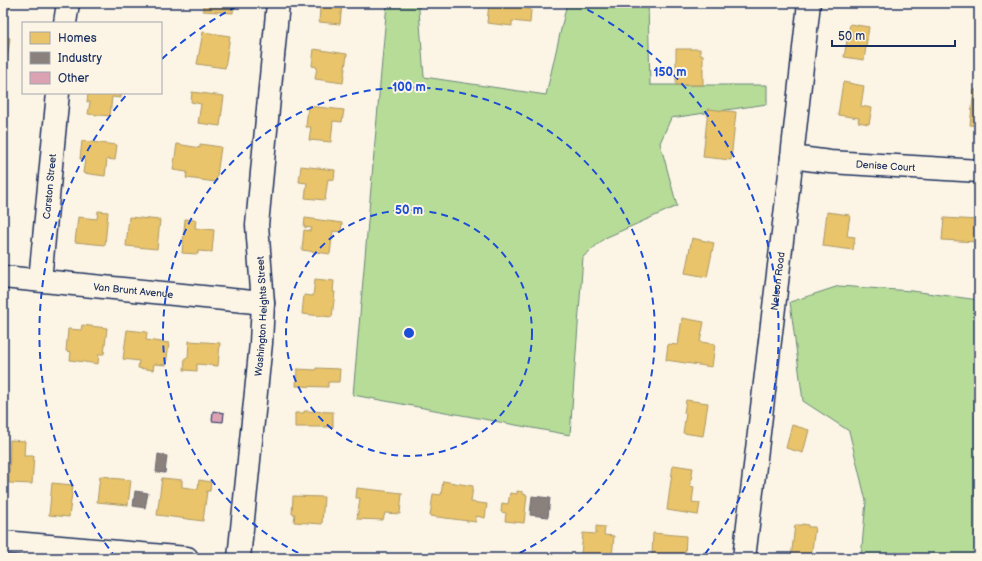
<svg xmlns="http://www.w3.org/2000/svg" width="982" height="561" font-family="'Balsamiq Sans',sans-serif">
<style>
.green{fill:#b7dc97;stroke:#69867a}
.homes{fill:#e9c46a;stroke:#ab9766}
.industry{fill:#8a817c;stroke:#696873}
.building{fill:#daa2b3;stroke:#1b2f5e}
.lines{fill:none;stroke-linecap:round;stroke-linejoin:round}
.minor-casing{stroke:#1b2f5e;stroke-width:25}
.minor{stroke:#fcf5e5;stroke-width:22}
.ring{fill:none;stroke:#1d4ed8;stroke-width:2;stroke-dasharray:7 5}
.labels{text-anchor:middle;stroke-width:4;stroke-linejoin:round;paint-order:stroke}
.street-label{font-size:10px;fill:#1b2f5e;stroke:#fcf5e5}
.centre{fill:#1d4ed8;stroke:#fcf5e5;stroke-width:2}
.ring-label{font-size:12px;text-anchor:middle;font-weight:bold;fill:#1d4ed8;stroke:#fcf5e5;stroke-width:4;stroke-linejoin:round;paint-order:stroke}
</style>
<rect width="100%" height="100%" fill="#fcf5e5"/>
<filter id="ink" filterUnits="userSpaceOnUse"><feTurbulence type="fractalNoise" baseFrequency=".025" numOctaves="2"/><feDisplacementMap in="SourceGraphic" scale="8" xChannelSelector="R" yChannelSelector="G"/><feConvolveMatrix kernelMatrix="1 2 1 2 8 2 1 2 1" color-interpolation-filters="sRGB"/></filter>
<g filter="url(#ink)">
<path class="green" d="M387 3H420L419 10 424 77 546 95 567 3H648L650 85H767V104L671 118 660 143 677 206 605 238 583 257 570 435 353 395Z
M839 286 912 291 979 300V558H861L866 501 849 431 803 401 790 302Z"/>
<path class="homes" d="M3 3H10L9 10 3 9Z
M203 3H234L233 13 203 11Z
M316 3H350L349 5 342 4 340 24 319 22 320 8H316Z
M489 3H525V7L531 10 530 23 512 21V26L487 23Z
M850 24 869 27 864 60 844 57Z
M203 32 230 36 225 68 197 64Z
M3 37 10 38 6 68H3Z
M314 49 347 54 343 83 315 79 317 67 312 66Z
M676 49H700V55H703V85H676Z
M843 82 864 86 861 106 872 108 869 124 858 122 859 118 838 115Z
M974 90H979V126L970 125Z
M192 92 224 96 220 126 198 123 201 104 191 102Z
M88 93H121V98L112 97 110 116 88 114 90 102H87Z
M308 106 344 110 342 122 333 121 331 142 309 140 311 127H306Z
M708 109 736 112 731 160 703 157Z
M82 141 117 145 115 160 107 159 105 176 83 173 85 159H80Z
M177 144 200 148V144L221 147 216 182 186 178 187 172 173 170Z
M301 166 335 170 334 180 328 179 325 200 305 198 307 183 299 182Z
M98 211 108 212 105 245 75 242 78 217 97 219Z
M827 212 850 215 847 236 855 237 853 250 823 246Z
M129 217 160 220 157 249 126 246Z
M305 218 342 223 341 232 333 231 330 254 302 250 304 230 311 231 312 228 304 227Z
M944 218 978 220 976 242 942 240Z
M185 219 196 220 195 228 214 230 212 252 198 251V254L182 253Z
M692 238 714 243 707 277 685 273Z
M315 279 334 281 333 292H335L332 317 302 314 304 295 313 296Z
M682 318 704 322 700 342 715 344 712 367 666 360 668 344 678 345Z
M82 325 107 328 104 354H99L98 364 70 360 71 352 66 351 68 329 81 330Z
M127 330 147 332 146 340 169 343 166 365 154 364 153 370 138 368 139 361 123 359Z
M189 341 220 343 218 366 197 364V371L184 370 185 358H188Z
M316 368 340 369 339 382H328V387L296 386 297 369 316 370Z
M686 400 708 403 703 436 683 433 686 413H684Z
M304 411 333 412V427H295V413H304Z
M792 425 809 430 803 453 786 448Z
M10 440 25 441 24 456H34L32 484 9 483Z
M673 465 693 468 690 486 694 487 692 502 700 503 698 515 667 510Z
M100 476 110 477V478L131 480 128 505 97 502Z
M162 478 182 480V487L198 489 199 480 211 482 210 491H207L203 521 157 515Z
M443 481 473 486 471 502 487 504 485 518 476 516V522L430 516 433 494 441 495Z
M52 483 73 485 69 517 49 515Z
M357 488 402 493 400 514 385 513 383 520 357 519 360 498H356Z
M517 491 523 492V494L527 495 524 523 505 521 506 513 501 512 502 503 508 504 510 493 517 494Z
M293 496 324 497 322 524 294 522 295 514H292Z
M802 524 808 525V527H815L811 558H791L795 525H802Z
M596 526 605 527 604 535 614 536 612 557 581 554 583 533 596 534Z
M653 533 686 536 685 557 652 555Z"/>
<path class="industry" d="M158 454 167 456 165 473 156 472Z
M135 491 148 493 145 508 133 506Z
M532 496 550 498 548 517 530 515Z"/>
<path class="building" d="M213 411 224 413 223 422 212 421Z"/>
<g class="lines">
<defs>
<g id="minor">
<path d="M65 23 68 3"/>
<path id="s1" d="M792 157 830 162 979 171"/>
<path id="s2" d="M3 277 263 303"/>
<path id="s3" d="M40 280 58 93"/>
<path d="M3 542 187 558"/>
<path id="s4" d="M239 558 261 343 263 303 257 225 278 3"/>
<path id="s5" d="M744 558 792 157 809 3"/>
</g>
</defs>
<use href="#minor" class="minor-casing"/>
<use href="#minor" class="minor"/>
</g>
</g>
<g class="ring">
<circle cx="409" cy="333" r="123"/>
<path d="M309 558A246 246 0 1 1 509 558"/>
<path d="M116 558A369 369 0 0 1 128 93M162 59A369 369 0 0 1 241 4M577 4A369 369 0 0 1 702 558"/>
</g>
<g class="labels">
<g class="street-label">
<text dy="4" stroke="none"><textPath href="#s1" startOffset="94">Denise Court</textPath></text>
<text dy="4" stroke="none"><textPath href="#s3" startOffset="94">Carston Street</textPath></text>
<text dy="4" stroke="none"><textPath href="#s5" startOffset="279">Nelson Road</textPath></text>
<text dy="4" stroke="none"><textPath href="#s2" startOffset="131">Van Brunt Avenue</textPath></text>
<text dy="4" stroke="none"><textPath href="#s4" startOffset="243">Washington Heights Street</textPath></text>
</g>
</g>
<circle cx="409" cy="333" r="6" class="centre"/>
<g class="ring-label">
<text x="670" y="76">150 m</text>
<text x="409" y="91">100 m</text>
<text x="409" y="214">50 m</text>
</g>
<rect width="982" height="561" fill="none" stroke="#fcf5e5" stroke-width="16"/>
<rect x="8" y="8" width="966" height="545" fill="none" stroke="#1b2f5e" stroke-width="1.5" filter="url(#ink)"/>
<rect x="22" y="22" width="140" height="72" fill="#fcf5e5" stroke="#a2a6af"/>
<rect x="30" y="32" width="20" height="12" fill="#e9c46a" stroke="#a2a6af"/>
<text x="58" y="42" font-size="12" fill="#1b2f5e">Homes</text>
<rect x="30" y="52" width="20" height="12" fill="#8a817c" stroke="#a2a6af"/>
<text x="58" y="62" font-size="12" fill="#1b2f5e">Industry</text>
<rect x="30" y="72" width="20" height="12" fill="#daa2b3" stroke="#a2a6af"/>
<text x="58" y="82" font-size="12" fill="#1b2f5e">Other</text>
<path d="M832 40v6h123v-6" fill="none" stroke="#1b2f5e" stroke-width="2"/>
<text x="838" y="40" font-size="12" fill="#1b2f5e" stroke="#fcf5e5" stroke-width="3" paint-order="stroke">50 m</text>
</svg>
